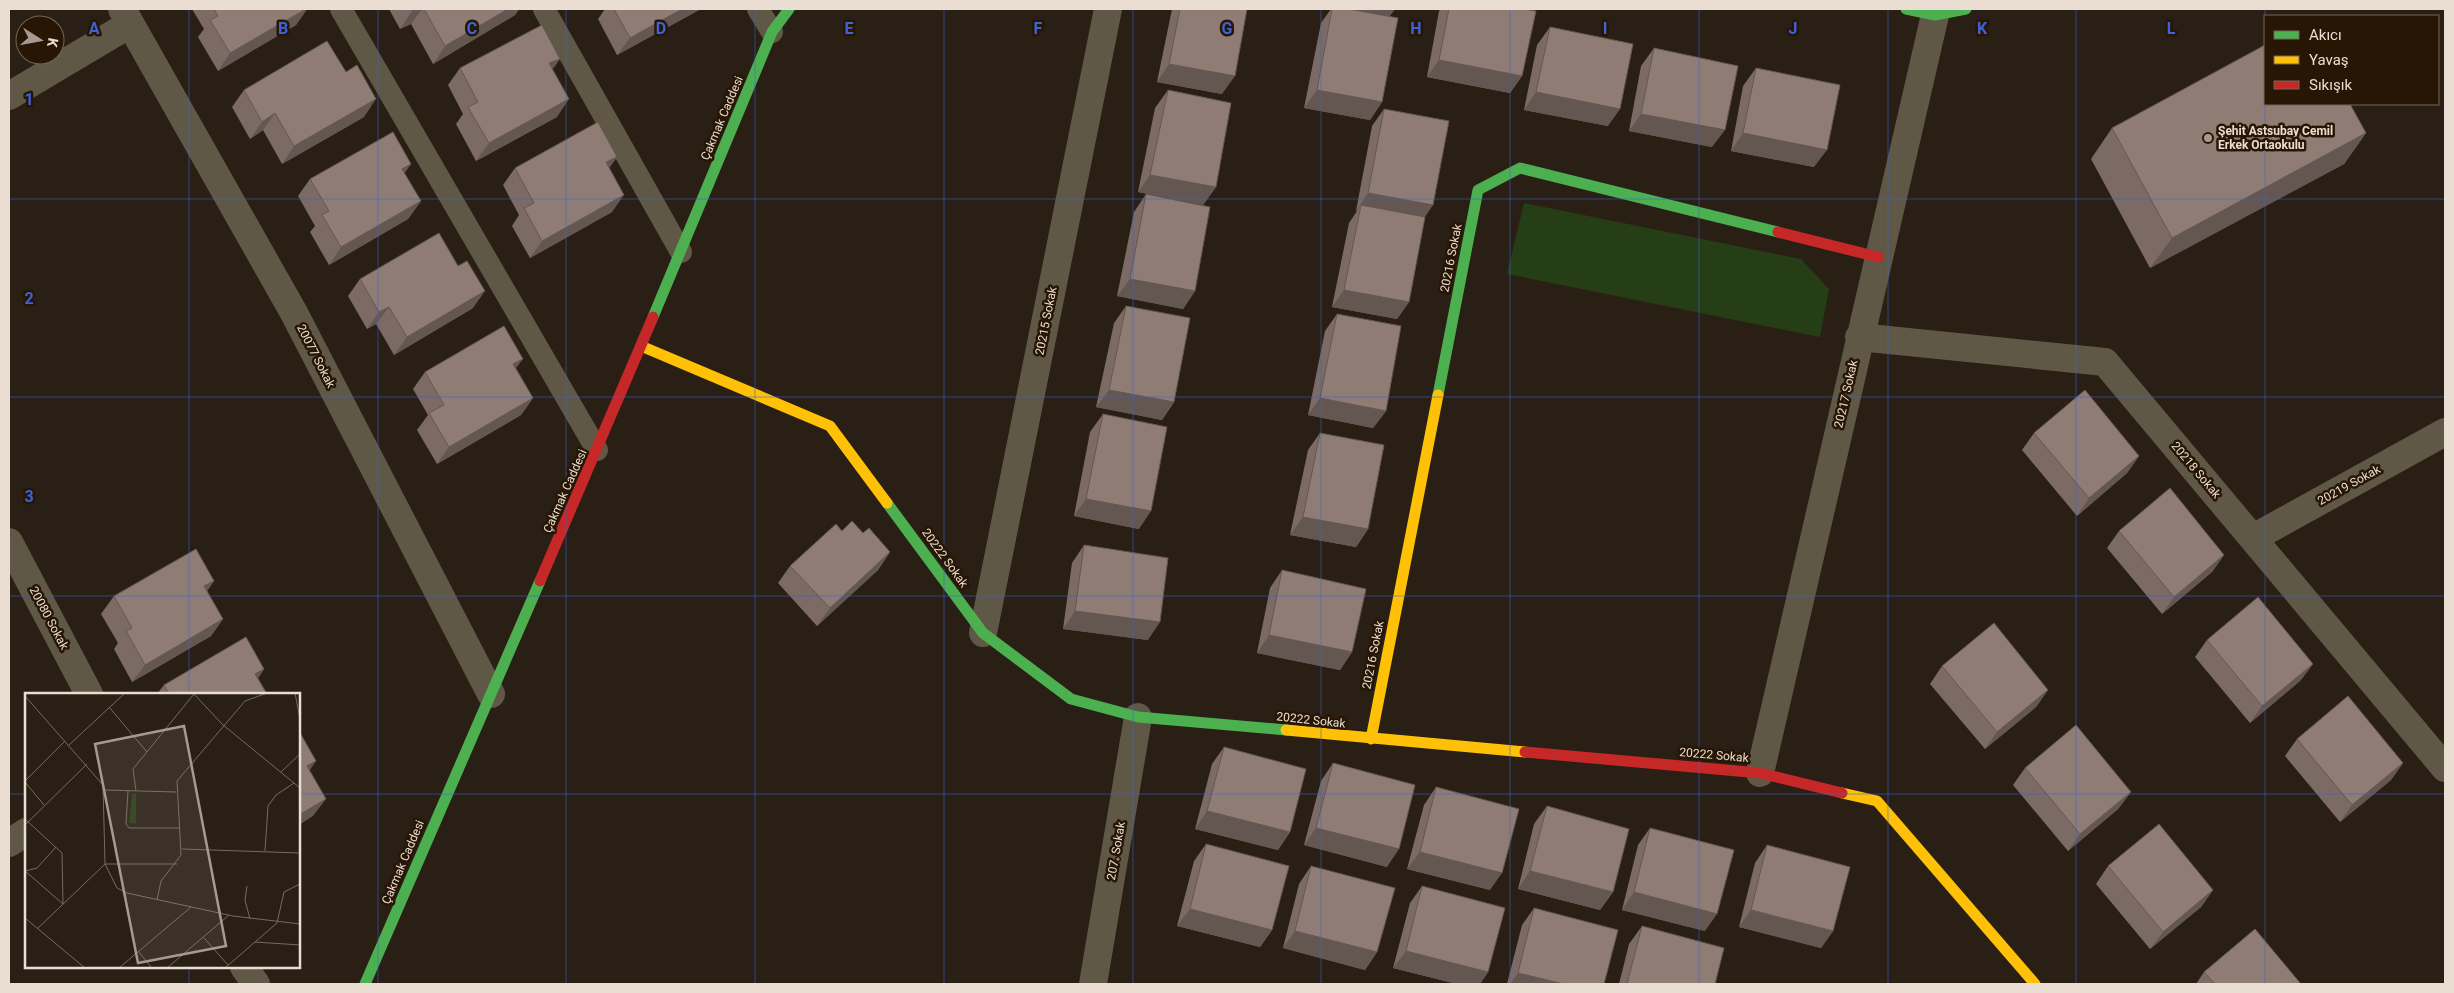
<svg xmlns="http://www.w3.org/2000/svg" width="2454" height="993" font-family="Roboto,sans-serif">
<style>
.green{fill:#263e16}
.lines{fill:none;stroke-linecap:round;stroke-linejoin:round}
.lane{stroke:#605846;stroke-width:22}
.street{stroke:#605846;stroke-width:28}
.fast{stroke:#4caf50;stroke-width:11}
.slow{stroke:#ffc107;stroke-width:11}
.jam{stroke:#c62828;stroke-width:11}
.wall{fill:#7b6b64}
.shaded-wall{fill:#645751}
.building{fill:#8f7c74;stroke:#645751}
.grid{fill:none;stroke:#3c63d7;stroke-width:1;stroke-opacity:0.55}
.poi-dot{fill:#a69a90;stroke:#271604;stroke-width:2}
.labels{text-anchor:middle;stroke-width:5;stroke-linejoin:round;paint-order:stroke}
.street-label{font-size:12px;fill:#eaddd2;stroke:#271604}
.poi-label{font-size:12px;font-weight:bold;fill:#eaddd2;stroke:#271604;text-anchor:start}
.inset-road{fill:none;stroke:#766b61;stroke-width:1}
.view{fill:#a69a90;fill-opacity:0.15;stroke:#a69a90;stroke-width:2.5}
.inset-edge{fill:none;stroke:#eaddd2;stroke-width:2.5}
.grid-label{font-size:16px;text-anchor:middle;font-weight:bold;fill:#3c63d7;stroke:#271604;stroke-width:5;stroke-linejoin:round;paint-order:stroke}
</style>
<rect width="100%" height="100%" fill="#291f15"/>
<path class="green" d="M1524 203 1801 259 1829 289 1820 337 1507 274Z"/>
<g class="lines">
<path class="lane" d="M341 9 597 450
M544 9 681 252
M758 9 772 32"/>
<path class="street" d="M122 9 294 313 491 694
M9 96 130 24
M1859 337 2105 362 2445 768
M2253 538 2445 432
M9 542 89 694
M983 633 1108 9
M1760 773 1935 15
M9 843 26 832
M244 967 256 984
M1093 984 1138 717"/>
<path class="fast" d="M1906 9 1935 15 1966 9
M653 317 772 32 789 9
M1438 395 1478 190 1520 168 1778 232
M887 503 983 633 1071 699 1138 717 1286 730
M365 984 540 581"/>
<path class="slow" d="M641 346 830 426 887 503
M1286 730 1525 752
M1371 739 1438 395
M1842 793 1877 801 2035 984"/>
<path class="jam" d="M1778 232 1878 257
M540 581 653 317
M1525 752 1760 773 1842 793"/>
</g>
<path class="wall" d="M192 9H307L296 25 218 71 198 37 204 29Z
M389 9H519L515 15 433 64 411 24 400 29Z
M605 9H699V10L617 55 598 19Z
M1172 9H1247L1222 94 1157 82Z
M1331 9H1395L1389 17 1382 102 1370 120 1304 108 1321 23Z
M1441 9H1523L1522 76 1510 93 1427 77 1439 11Z
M1550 27 1608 126 1524 110 1537 45Z
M1654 48 1712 147 1629 131 1641 66Z
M460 68 552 69 557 117 476 161 456 124 463 114 448 85Z
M1756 68 1814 167 1731 151 1743 86Z
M244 90 364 117 282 164 263 130 250 139 232 107Z
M1168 90 1216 187 1203 205 1138 192 1155 108Z
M1384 109 1425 217 1409 302 1397 319 1332 307 1349 223 1357 211H1356L1372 126Z
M2112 128 2366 133 2344 164 2150 268 2091 159Z
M617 157 609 168 612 212 530 258 512 226 519 215 503 185 515 168Z
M404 173 421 201 408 219 329 265 310 232 315 226 298 196 310 179Z
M1146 194 1195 291 1183 309 1117 296 1134 212Z
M360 279 473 308 394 355 376 324 367 329 348 296Z
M1126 306 1174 402 1162 420 1096 407 1114 323Z
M1337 314 1386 411 1373 428 1308 415 1325 331Z
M516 368 533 398 521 415 437 464 417 430 428 415 413 389 425 372Z
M1103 414 1139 529 1074 516 1090 432Z
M1320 433 1368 529 1356 547 1290 535 1308 450Z
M2034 433 2139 456 2127 473 2077 516 2022 450Z
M842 531 863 533 890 552 878 570 817 626 778 583 790 566Z
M2119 531 2224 555 2212 572 2162 614 2107 548Z
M1084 545 1148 640 1063 629 1072 563Z
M1282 570 1352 652 1340 670 1257 653 1270 588Z
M214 581 207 591 223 619 211 636 132 682 114 649 118 643 101 614 114 596Z
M2207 640 2313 664 2300 681 2250 723 2195 657Z
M1942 666 2048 690 2036 707 1985 749 1930 684Z
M264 669 258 678 267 694H157L164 685Z
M2297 739 2403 763 2391 780 2340 822 2285 756Z
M1224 747 1290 832 1278 850 1195 829 1212 764Z
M1333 763 1387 867 1304 845 1321 781Z
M2025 768 2131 792 2118 809 2068 851 2013 785Z
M1436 787 1490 890 1407 869 1424 805Z
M1547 806 1613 892 1600 910 1518 889 1534 824Z
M1650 828 1705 931 1622 910 1638 845Z
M1206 844 1272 930 1260 947 1177 926 1194 861Z
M1767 845 1833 931 1821 948 1739 927 1755 863Z
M1311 866 1377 952 1365 970 1283 948 1299 884Z
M2108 866 2213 890 2201 907 2150 949 2096 884Z
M1422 886 1488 972 1480 984H1457L1393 968 1410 903Z
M1534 908 1604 984H1507L1522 925Z
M1642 926 1715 984H1619L1629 944Z
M2204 972 2301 984H2196Z"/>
<path class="shaded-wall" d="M306 9H307L296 25 218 71 230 53Z
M418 9H422L411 24 400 29 412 11Z
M508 9H519L515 15 433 64 445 46Z
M682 9H699V10L617 55 630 38Z
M1339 9H1395L1388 18Z
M560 59 548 76 549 63Z
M1439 60 1522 76 1510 93 1427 77Z
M1169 64 1235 76 1222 94 1157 82Z
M1317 90 1382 102 1370 120 1304 108Z
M1536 92 1620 109 1608 126 1524 110Z
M376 99 364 117 282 164 294 146Z
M569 99 557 117 476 161 489 143Z
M275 113 263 130 250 139 262 122Z
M1641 114 1725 130 1712 147 1629 131Z
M1743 133 1827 150 1814 167 1731 151Z
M2366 133 2344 164 2150 268 2172 238Z
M617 157 605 174 606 162Z
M411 164 399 181 402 169Z
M1150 175 1216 187 1203 205 1138 192Z
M1368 193 1433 205 1421 223 1361 205 1357 211H1356Z
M624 195 612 212 530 258 542 241Z
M421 201 408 219 329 265 341 247Z
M1130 279 1195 291 1183 309 1117 296Z
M1344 290 1409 302 1397 319 1332 307Z
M485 291 473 308 394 355 407 337Z
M389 307 376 324 367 329 379 312Z
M523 359 510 376 513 364Z
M1109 390 1174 402 1162 420 1096 407Z
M533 398 521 415 437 464 449 447Z
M1320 398 1386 411 1373 428 1308 415Z
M2139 456 2127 473 2077 516 2089 498Z
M1086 499 1151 511 1139 529 1074 516Z
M1303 517 1368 529 1356 547 1290 535Z
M890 552 878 570 817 626 830 608Z
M2224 555 2212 572 2162 614 2174 597Z
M214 581 202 598 204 586Z
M1075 611 1160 622 1148 640 1063 629Z
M223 619 211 636 132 682 145 665Z
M1269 635 1352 652 1340 670 1257 653Z
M2313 664 2300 681 2250 723 2262 706Z
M264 669 252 687 255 674Z
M2048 690 2036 707 1985 749 1997 732Z
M316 761 304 779 307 766Z
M2403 763 2391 780 2340 822 2352 805Z
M2131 792 2118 809 2068 851 2080 834Z
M326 799 313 816 299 825V815Z
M1207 811 1290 832 1278 850 1195 829Z
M1316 828 1399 849 1387 867 1304 845Z
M1420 852 1502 873 1490 890 1407 869Z
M1530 871 1613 892 1600 910 1518 889Z
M2213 890 2201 907 2150 949 2163 932Z
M1634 892 1717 914 1705 931 1622 910Z
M1190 909 1272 930 1260 947 1177 926Z
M1751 910 1833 931 1821 948 1739 927Z
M1295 931 1377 952 1365 970 1283 948Z
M1406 951 1488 972 1480 984H1457L1393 968Z
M1518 973 1564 984H1510Z"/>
<path class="building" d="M214 9H306L230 53 210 20 218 16Z
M411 9H418L412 11Z
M424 9H508L445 46Z
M614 9H682L630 38Z
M1180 9H1247L1235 76 1169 64Z
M1332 9H1349L1398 18 1382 102 1317 90Z
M1449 9H1523L1536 11 1522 76 1439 60Z
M542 25 560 59 549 63 569 99 489 143 468 107 478 102 460 68Z
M1550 27 1633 44 1620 109 1536 92Z
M327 41 346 72 357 65 376 99 294 146 275 113 262 122 244 90Z
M2265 45V104H2350L2366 133 2172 238 2112 128Z
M1654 48 1738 66 1725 130 1641 114Z
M1756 68 1840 85 1827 150 1743 133Z
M1168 90 1231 103 1216 187 1150 175Z
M1384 109 1449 121 1433 205 1368 193Z
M598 122 617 157 606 162 624 195 542 241 524 208 534 203 515 168Z
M393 132 411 164 402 169 421 201 341 247 322 215 329 211 310 179Z
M1146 194 1210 207 1195 291 1130 279Z
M1361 205 1425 217 1409 302 1344 290Z
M439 233 458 266 467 261 485 291 407 337 389 307 379 312 360 279Z
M1126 306 1190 318 1174 402 1109 390Z
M1337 314 1401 326 1386 411 1320 398Z
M504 326 523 359 513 364 533 398 449 447 429 413 444 405 425 372Z
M2085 390 2139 456 2089 498 2034 433Z
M1103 414 1167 427 1151 511 1086 499Z
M1320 433 1384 445 1368 529 1303 517Z
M2170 488 2224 555 2174 597 2119 531Z
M852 521 863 533 869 528 890 552 830 608 790 566 836 524 842 531Z
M1084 545 1168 558 1160 622 1075 611Z
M196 549 214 581 204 586 223 619 145 665 126 631 132 628 114 596Z
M1282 570 1366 589 1352 652 1269 635Z
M2258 597 2313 664 2262 706 2207 640Z
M1994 623 2048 690 1997 732 1942 666Z
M246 637 264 669 255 674 267 694H169L164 685Z
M2348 696 2403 763 2352 805 2297 739Z
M2076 725 2131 792 2080 834 2025 768Z
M299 731 316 761 307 766 326 799 299 815Z
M1224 747 1306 769 1290 832 1207 811Z
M1333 763 1415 785 1399 849 1316 828Z
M1436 787 1519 809 1502 873 1420 852Z
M1547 806 1629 829 1613 892 1530 871Z
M2159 824 2213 890 2163 932 2108 866Z
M1650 828 1734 850 1717 914 1634 892Z
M1206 844 1289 866 1272 930 1190 909Z
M1767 845 1850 867 1833 931 1751 910Z
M1311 866 1395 888 1377 952 1295 931Z
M1422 886 1505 908 1488 972 1406 951Z
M1534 908 1618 930 1604 984H1564L1518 973Z
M1642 926 1724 948 1715 984H1627Z
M2255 929 2301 984H2215L2204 972Z"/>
<path class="grid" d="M189 9V694M378 9V984M566 9V984M755 9V984M944 9V984M1133 9V984M1321 9V984M1510 9V984M1699 9V984M1888 9V984M2076 9V984M2265 9V984M9 199H2445M9 397H2445M9 596H2445M9 794H26M299 794H2445M189 967V984"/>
<circle class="poi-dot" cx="2208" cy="138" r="5"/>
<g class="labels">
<g class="street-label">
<text transform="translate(722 118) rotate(-67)" y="4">Çakmak Caddesi</text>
<text transform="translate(1451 258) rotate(-79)" y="4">20216 Sokak</text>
<text transform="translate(1046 321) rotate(-79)" y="4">20215 Sokak</text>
<text transform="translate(316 356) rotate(63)" y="4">20077 Sokak</text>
<text transform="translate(1846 394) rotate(-77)" y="4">20217 Sokak</text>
<text transform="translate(2196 470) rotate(50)" y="4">20218 Sokak</text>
<text transform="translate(2349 485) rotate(-29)" y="4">20219 Sokak</text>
<text transform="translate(565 491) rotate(-66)" y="4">Çakmak Caddesi</text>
<text transform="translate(945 558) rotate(54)" y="4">20222 Sokak</text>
<text transform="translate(49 618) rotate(62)" y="4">20080 Sokak</text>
<text transform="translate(1373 655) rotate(-79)" y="4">20216 Sokak</text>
<text transform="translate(1311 720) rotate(6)" y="4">20222 Sokak</text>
<text transform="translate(1714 755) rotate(5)" y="4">20222 Sokak</text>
<text transform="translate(1116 851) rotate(-80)" y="4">207. Sokak</text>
<text transform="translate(403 862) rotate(-67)" y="4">Çakmak Caddesi</text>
</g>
<g class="poi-label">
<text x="2218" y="135">Şehit Astsubay Cemil<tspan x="2218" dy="14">Erkek Ortaokulu</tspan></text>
</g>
</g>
<g transform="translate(25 693)">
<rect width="275" height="275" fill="#291f15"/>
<path d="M107 101H111V131L104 130Z" fill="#263e16"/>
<path class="inset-road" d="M168 0 197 31 275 95M270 0 275 26M0 3 78 92 80 171 92 195 102 200 208 223 275 231M84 14 122 59M44 52 100 0M256 79 275 61M0 88 40 48M0 89 19 112M80 97 151 99M103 98 101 131 104 135H155M111 98 108 76 169 1M0 126 37 160 38 211M0 132 62 71M157 156 275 160M240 158 243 113 251 102 269 90M0 178 38 211M0 178 12 175 31 154M222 193 220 207 225 226M132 207 136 188 156 162 152 88 220 8 242 0M0 225 60 275M252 230 259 199 275 191M12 236 80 171H152M179 245 203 272M230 249 275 252M113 258 127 275M94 275 166 214M142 275 204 222M200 275 252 230"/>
<path class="view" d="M159 33 201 253 113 270 70 51Z"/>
<rect width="275" height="275" class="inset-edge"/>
</g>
<g class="grid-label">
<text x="94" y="34">A</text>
<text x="283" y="34">B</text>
<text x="472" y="34">C</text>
<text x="661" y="34">D</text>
<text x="849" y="34">E</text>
<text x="1038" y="34">F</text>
<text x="1227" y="34">G</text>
<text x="1416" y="34">H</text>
<text x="1605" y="34">I</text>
<text x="1793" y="34">J</text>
<text x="1982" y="34">K</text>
<text x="2171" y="34">L</text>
<text x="29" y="105">1</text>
<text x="29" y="304">2</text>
<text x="29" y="502">3</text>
</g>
<rect width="2454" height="993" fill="none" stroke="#eaddd2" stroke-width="20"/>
<rect x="2264" y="15" width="175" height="90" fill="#271604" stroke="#756656"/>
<rect x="2274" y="31" width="25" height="8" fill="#4caf50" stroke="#756656"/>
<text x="2309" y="40" font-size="15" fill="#eaddd2">Akıcı</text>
<rect x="2274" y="56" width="25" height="8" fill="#ffc107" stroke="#756656"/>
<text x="2309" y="65" font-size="15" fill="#eaddd2">Yavaş</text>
<rect x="2274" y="81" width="25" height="8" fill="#c62828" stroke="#756656"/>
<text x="2309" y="90" font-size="15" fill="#eaddd2">Sıkışık</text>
<g transform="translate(40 40) rotate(101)"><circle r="24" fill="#271604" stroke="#756656"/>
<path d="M0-4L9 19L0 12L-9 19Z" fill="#a69a90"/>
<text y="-8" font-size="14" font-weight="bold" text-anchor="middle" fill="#eaddd2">K</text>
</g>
</svg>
